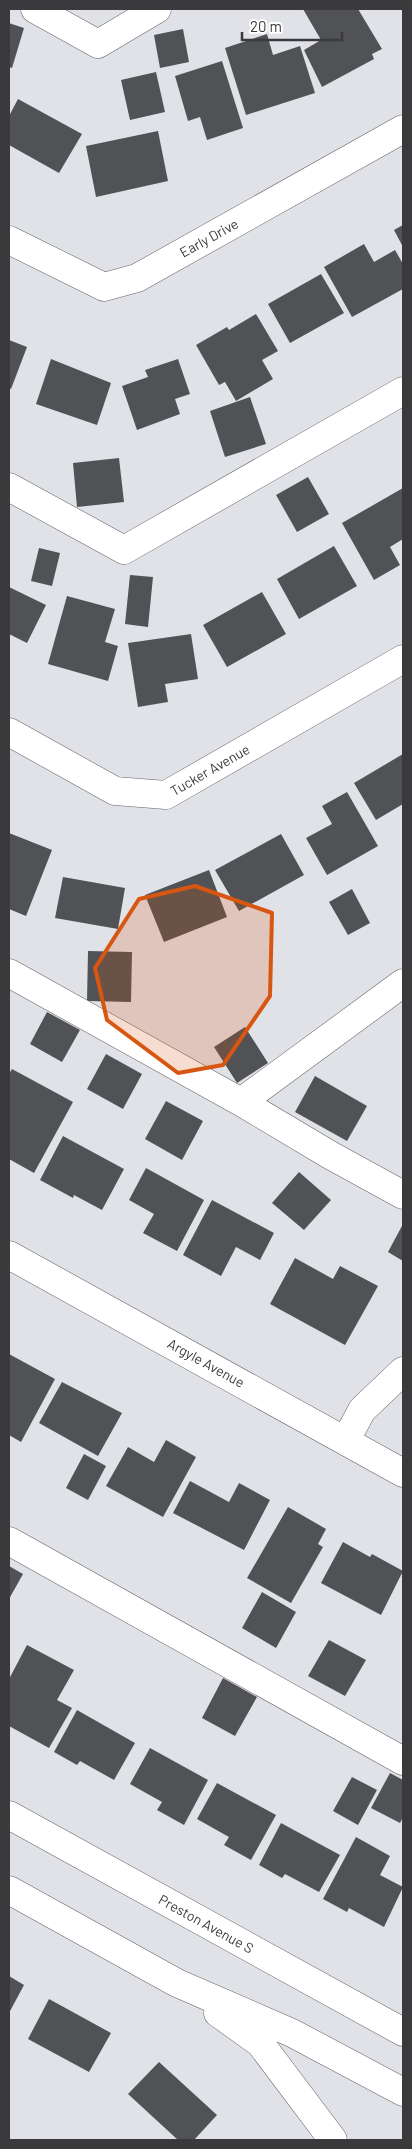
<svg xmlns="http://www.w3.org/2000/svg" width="412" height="2149" font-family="Barlow,sans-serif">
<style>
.building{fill:#505256}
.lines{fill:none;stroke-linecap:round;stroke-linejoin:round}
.minor-casing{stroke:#626468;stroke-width:29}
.major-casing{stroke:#626468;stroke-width:29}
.minor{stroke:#fff;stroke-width:28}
.major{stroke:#fff;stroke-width:28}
.marked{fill:#d75611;fill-opacity:0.2;stroke:#d75611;stroke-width:4;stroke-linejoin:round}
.labels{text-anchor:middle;stroke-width:5;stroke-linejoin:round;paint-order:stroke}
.street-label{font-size:14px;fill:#3a3a3c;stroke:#fff}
</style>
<rect width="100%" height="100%" fill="#e1e2e7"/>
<path class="building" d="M303 9H358L382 49 372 54 374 59 322 87 304 50 321 40Z
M9 23 24 28 12 68 9 67Z
M183 29 189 62 160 68 154 35Z
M267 34 273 55 300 46 315 93 246 115 225 48Z
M222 61 243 128 207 140 200 117 188 121 175 76Z
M156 72 165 112 130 120 121 80Z
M18 99 82 134 59 173 9 145V116Z
M158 131 168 181 96 197 86 146Z
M403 225V247L394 230Z
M364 244 374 262 395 250 403 264V289L352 317 324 267Z
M321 274 344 313 290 343 268 304Z
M256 314 278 351 262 360 273 379 236 401 225 382 219 385 196 345 227 327 229 330Z
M9 340 27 347 11 389 9 388Z
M51 359 111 383 97 425 36 404Z
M178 359 190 394 175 399 180 414 137 430 122 386 148 377 145 370Z
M250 397 266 444 225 457 210 411Z
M119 458 124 502 77 507 73 463Z
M308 477 329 514 297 532 276 495Z
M403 488V539L390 547 400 565 374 580 342 523Z
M334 546 357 586 299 619 277 579Z
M39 548 60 553 52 586 31 581Z
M130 575 153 577 148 627 125 624Z
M9 587 46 605 27 643 9 634Z
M262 592 286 634 227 667 203 625Z
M67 596 115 609 105 642 118 646 108 681 48 664Z
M191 634 198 679 165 684 168 702 138 707 128 643Z
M403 754V804L376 820 354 783Z
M347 792 378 846 327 875 306 838 332 824 322 806Z
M9 833 52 850 26 916 9 909Z
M281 834 304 875 239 911 215 870Z
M209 870 227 917 164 942 145 895Z
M63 877 125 888 118 929 55 918Z
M352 889 370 923 348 935 329 902Z
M88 951 132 952 131 1002 87 1001Z
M47 1012 80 1030 62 1062 30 1044Z
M245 1027 268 1063 237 1083 214 1047Z
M106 1054 142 1074 123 1109 87 1089Z
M12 1069 73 1102 34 1173 9 1159V1074Z
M315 1076 367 1106 347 1141 295 1112Z
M166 1101 203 1121 182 1160 145 1139Z
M63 1136 124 1169 102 1210 74 1195 73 1198 40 1180Z
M146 1168 204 1200 177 1251 143 1233 154 1214 129 1200Z
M299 1172 331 1200 304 1230 272 1203Z
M212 1200 274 1233 260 1260 236 1247 221 1276 183 1255Z
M403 1224V1261L388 1252Z
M295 1258 333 1279 340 1266 378 1286 345 1345 270 1304Z
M9 1354 55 1379 21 1442 9 1435Z
M62 1382 122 1413 98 1456 39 1423Z
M166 1440 196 1457 163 1517 106 1486 128 1447 154 1462Z
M84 1454 106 1466 88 1500 66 1488Z
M190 1481 229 1502 239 1483 270 1500 244 1550 173 1513Z
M288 1507 326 1529 318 1544 323 1547 291 1603 247 1578Z
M343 1542 370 1557 372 1554 403 1571 381 1615 321 1583Z
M9 1566 23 1574 9 1599Z
M262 1592 296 1612 276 1648 242 1628Z
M329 1640 366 1660 345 1696 308 1676Z
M27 1645 74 1670 57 1700 72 1708 49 1748 9 1726V1679Z
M223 1678 257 1697 235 1736 202 1718Z
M77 1710 135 1743 114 1780 80 1761 77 1765 54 1752Z
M150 1748 208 1780 184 1825 157 1810 162 1802 130 1784Z
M390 1773 403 1780V1817L400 1823 371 1808Z
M352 1777 377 1790 358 1825 333 1811Z
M217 1783 276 1815 251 1860 224 1845 229 1837 197 1819Z
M281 1823 340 1855 319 1892 285 1874 282 1878 259 1865Z
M356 1837 390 1856 380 1875 403 1887 384 1927 349 1908 347 1912 323 1899Z
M9 1976 24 1985 9 2013Z
M49 1999 111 2033 89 2072 28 2039Z
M159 2062 217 2115 194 2140H178L128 2094Z"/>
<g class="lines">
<defs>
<path id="minor" d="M35 9 98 44 157 9
M9 240 104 287 137 278 403 129
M9 487 124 550 403 391
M9 732 115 791 166 795 403 659
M9 973 241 1102 330 1155 403 1195
M241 1102 403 983
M9 1255 403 1473
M346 1440 362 1410 403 1371
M9 1541 403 1761"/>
<path id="major" d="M9 1815 403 2032
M9 1890 177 1983 292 2033 403 2092
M218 2013 260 2043 333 2140"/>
</defs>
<use href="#minor" class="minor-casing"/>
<use href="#major" class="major-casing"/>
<use href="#minor" class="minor"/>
<use href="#major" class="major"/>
</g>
<path class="marked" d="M195 886 272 913 270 996 223 1065 178 1073 107 1020 95 968 139 899Z"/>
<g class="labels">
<g class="street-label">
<text transform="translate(209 238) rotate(-29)" y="5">Early Drive</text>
<text transform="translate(210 770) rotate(-30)" y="5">Tucker Avenue</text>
<text transform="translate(206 1363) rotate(29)" y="5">Argyle Avenue</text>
<text transform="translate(206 1924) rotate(29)" y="5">Preston Avenue S</text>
</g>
</g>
<rect width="412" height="2149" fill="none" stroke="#3a3a3c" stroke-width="20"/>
<path d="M242 32v8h100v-8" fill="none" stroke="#3a3a3c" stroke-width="2.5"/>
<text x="250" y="32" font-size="15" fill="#3a3a3c" stroke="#ffffff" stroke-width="4" paint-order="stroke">20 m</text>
</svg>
